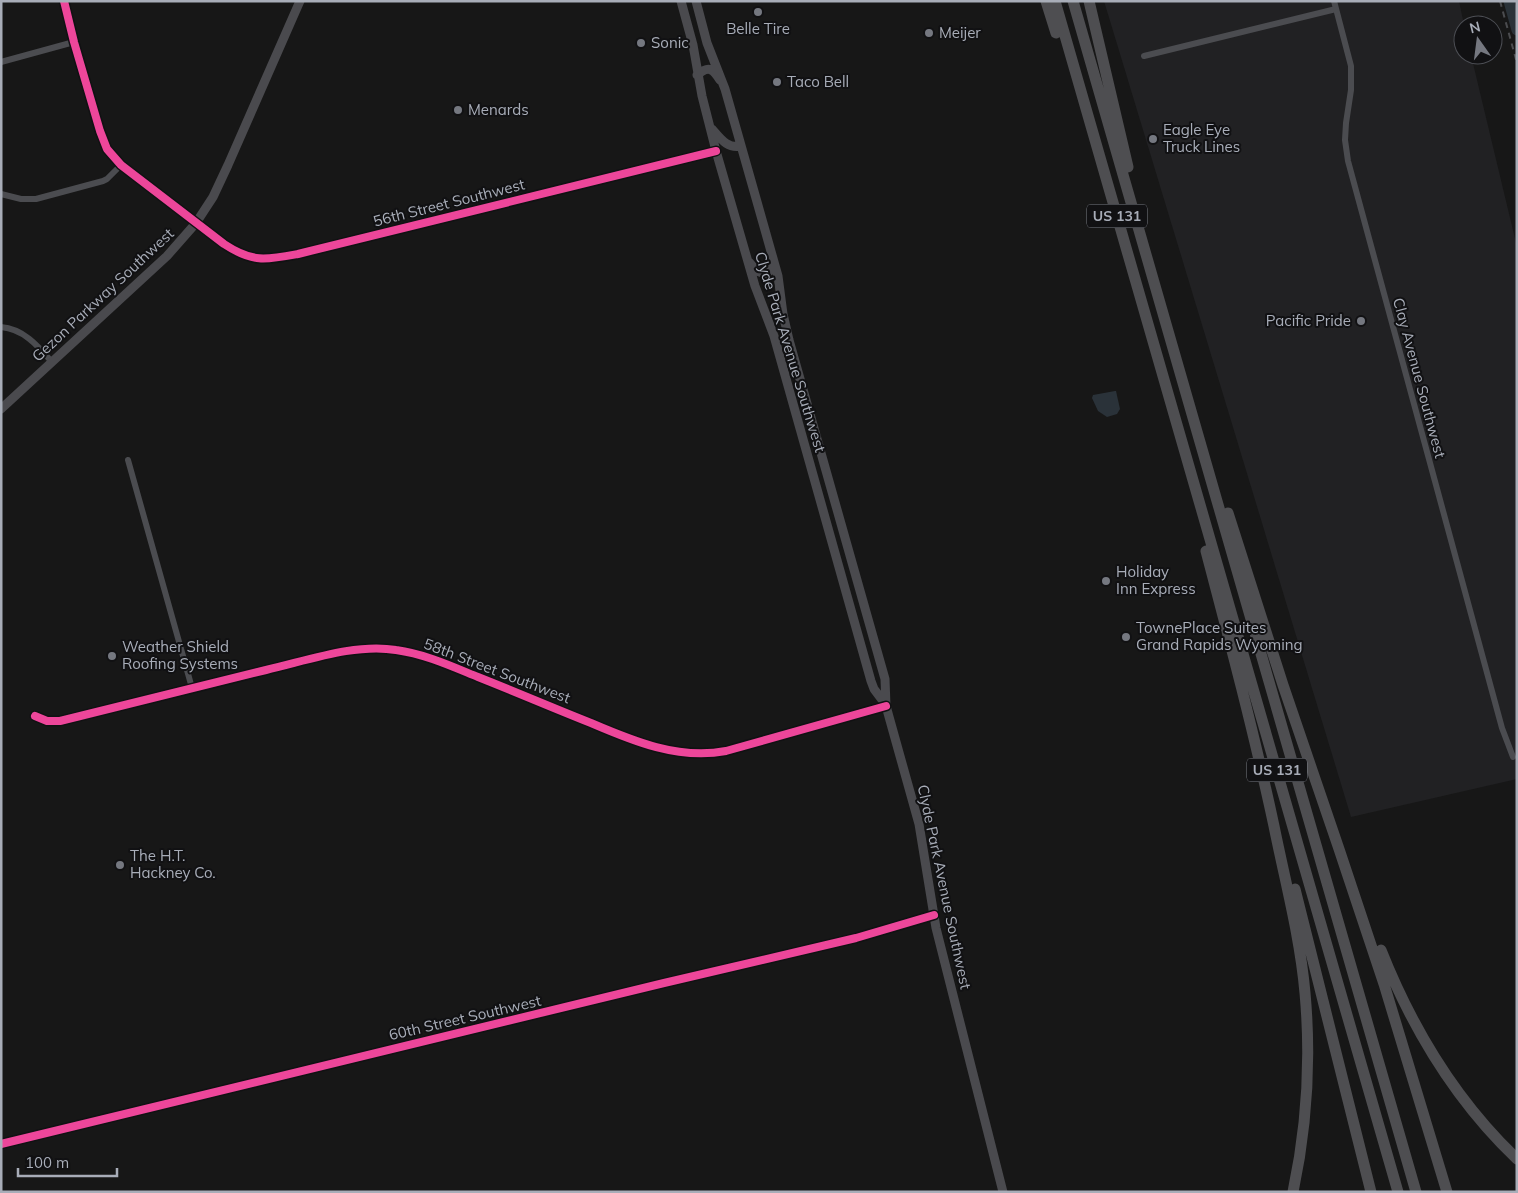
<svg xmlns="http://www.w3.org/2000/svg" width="1518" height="1193" font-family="Mulish,sans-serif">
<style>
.built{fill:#212123}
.water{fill:#2a3239}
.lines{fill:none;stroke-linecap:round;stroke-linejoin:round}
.river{stroke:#2a3239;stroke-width:11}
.minor{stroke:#4b4c50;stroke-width:6}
.secondary{stroke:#4a4a4e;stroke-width:9}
.motorway{stroke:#4e4e51;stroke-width:11}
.rail{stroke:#4b4c4f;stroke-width:2;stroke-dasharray:6 5;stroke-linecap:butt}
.cycleway-casing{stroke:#111113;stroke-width:11}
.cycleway{stroke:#ed469a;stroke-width:8}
.poi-dot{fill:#757880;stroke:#111113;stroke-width:2}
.labels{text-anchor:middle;stroke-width:4;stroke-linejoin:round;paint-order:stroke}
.shield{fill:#111113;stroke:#7b7e86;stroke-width:1}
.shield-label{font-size:14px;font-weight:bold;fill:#a8adb8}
.poi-label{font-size:15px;fill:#a8adb8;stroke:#111113;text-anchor:start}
.street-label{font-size:15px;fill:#a8adb8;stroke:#111113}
</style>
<rect width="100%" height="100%" fill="#171717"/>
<path class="built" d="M1104 1H1459L1464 25H1463V55H1471L1517 247V779L1351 817Z"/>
<path class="water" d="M1115 391H1116L1120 409 1117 414 1107 417 1098 411 1092 398 1093 395Z"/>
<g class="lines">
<path class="river" d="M1509 1 1517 30"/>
<path class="minor" d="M64 1 74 42 100 131 107 149 121 165 224 244C253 263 266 260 298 254L716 151
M1334 1 1351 66V90L1346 123 1345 140 1348 161 1502 728 1513 757
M1144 56 1336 9
M1 62 74 42
M1 194 21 199H36L103 181 107 179 121 165
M1 327C24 329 38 346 52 362
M128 460 192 688
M35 716 47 721H60C128 704 197 687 266 670 306 661 355 643 396 650 425 654 451 666 478 677 516 692 553 708 591 723 633 741 678 760 726 751L886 706
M1 1144 664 983 856 938 934 915"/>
<path class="secondary" d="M681 1 693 45 702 96 716 151 755 286 774 336 871 681 874 689 886 705
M696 1 707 43 725 89 778 276 783 314 789 340 885 679 886 706 919 824 936 928 1003 1192
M697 75C709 65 713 69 720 80
M712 129C720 138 727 149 741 146
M749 262 757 271 765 274 770 271 774 265
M1 409 167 256 196 223 213 197 228 165 300 1"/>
<path class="motorway" d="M1046 1 1056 33
M1055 1 1398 1192
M1073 1 1416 1192
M1089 1 1128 167
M1228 513 1283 685 1339 849 1384 984 1447 1192
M1206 551C1230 642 1254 733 1274 826 1285 881 1300 936 1305 993 1311 1059 1307 1126 1293 1192
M1295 889 1371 1192
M1381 950C1412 1028 1456 1101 1517 1159"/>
<path class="rail" d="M1500 1 1517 63"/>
<defs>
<path id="cycleway" d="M64 1 74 42 100 131 107 149 121 165 224 244C253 263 266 260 298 254L716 151
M35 716 47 721H60C128 704 197 687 266 670 306 661 355 643 396 650 425 654 451 666 478 677 516 692 553 708 591 723 633 741 678 760 726 751L886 706
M1 1144 664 983 856 938 934 915"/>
</defs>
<use href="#cycleway" class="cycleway-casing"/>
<use href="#cycleway" class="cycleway"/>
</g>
<g class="poi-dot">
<circle cx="758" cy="12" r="5"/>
<circle cx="929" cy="33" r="5"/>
<circle cx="641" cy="43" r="5"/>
<circle cx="777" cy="82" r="5"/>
<circle cx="458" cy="110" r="5"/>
<circle cx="1153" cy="139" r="5"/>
<circle cx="1361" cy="321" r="5"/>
<circle cx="1106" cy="581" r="5"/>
<circle cx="1126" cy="637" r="5"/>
<circle cx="112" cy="656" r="5"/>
<circle cx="120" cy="865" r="5"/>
</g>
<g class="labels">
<g class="shield">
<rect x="1087" y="204.5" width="60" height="23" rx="4"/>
<rect x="1247" y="758.5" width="60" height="23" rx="4"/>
</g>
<g class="shield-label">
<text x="1117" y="221">US 131</text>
<text x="1277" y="775">US 131</text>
</g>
<g class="poi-label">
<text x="758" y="34" text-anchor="middle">Belle Tire</text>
<text x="939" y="38">Meijer</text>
<text x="651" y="48">Sonic</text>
<text x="787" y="87">Taco Bell</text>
<text x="468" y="115">Menards</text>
<text x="1163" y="135">Eagle Eye<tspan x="1163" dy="17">Truck Lines</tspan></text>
<text x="1351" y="326" text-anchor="end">Pacific Pride</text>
<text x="1116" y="577">Holiday<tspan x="1116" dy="17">Inn Express</tspan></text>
<text x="1136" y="633">TownePlace Suites<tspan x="1136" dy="17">Grand Rapids Wyoming</tspan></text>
<text x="122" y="652">Weather Shield<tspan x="122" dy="17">Roofing Systems</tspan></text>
<text x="130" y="861">The H.T.<tspan x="130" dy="17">Hackney Co.</tspan></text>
</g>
<g class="street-label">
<text transform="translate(449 203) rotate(-14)" y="5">56th Street Southwest</text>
<text transform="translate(103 295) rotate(-43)" y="5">Gezon Parkway Southwest</text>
<text transform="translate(790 352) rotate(73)" y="5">Clyde Park Avenue Southwest</text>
<text transform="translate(1419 378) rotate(75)" y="5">Clay Avenue Southwest</text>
<text transform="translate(497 671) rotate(21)" y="5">58th Street Southwest</text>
<text transform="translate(944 887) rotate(78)" y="5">Clyde Park Avenue Southwest</text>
<text transform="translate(465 1018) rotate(-13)" y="5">60th Street Southwest</text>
</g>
</g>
<rect width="1518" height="1193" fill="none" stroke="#a8adb8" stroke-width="5"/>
<g transform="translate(1478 40) rotate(346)"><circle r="24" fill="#111113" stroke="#4d4f55"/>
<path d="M0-4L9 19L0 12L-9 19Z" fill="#757880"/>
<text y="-8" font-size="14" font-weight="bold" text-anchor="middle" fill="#a8adb8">N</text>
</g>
<path d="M18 1168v8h99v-8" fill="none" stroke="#a8adb8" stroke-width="2.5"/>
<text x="25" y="1168" font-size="15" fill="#a8adb8" stroke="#111113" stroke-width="4" paint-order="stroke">100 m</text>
</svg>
